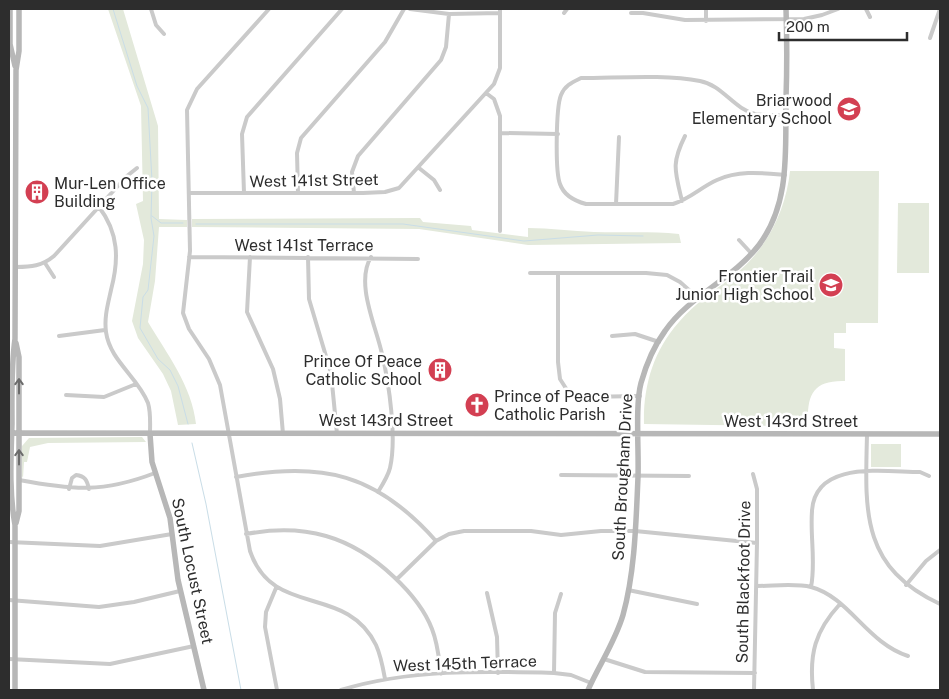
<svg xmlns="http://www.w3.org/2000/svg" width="949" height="699" font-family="'Public Sans',sans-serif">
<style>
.green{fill:#e3e9db}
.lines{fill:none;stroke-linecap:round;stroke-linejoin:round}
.stream{stroke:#c9dde7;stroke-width:1}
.street{stroke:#cacaca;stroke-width:4}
.secondary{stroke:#b7b7b7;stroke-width:5.5}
.oneway{stroke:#6b6b6b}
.labels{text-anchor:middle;stroke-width:5;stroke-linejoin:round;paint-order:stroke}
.poi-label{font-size:16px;fill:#2d2d2d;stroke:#fff;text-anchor:end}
.street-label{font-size:16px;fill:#2d2d2d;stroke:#fff}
</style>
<rect width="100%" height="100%" fill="#fff"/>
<path class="green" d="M108 9H123L158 126 159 219 187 220V227H159L155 281 148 322C167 354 192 386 196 424L178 425 171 391 163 374 138 338 132 321 143 264 144 240 136 204 143 201 141 106Z
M790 171H879L878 323H846V333H834V348L845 349V381C812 380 807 396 808 424L784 426 644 424C643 387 653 351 679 322 695 303 717 289 737 273 767 248 786 210 790 171Z
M898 203H929V273H897Z
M420 218 423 222 471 226 472 230 528 237V228C550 228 572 231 594 232 623 233 650 231 679 234L681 243 528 245 419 229 192 227V219Z
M142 437 146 442 48 443 30 447 27 462H24L23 478 22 476V446L29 438Z
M871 444H901V467H871Z"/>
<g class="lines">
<path class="stream" d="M113 9 137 86 148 108 152 181 151 218 154 236 148 290 143 297 140 328 158 359 170 370 178 386 188 424
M152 216 161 223H183
M196 224H403L524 241 598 235 643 236
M192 443 206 504 241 690"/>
<path class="street" d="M151 9 156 25 164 34
M269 9 197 89 187 110 190 251 183 313 189 329 209 359 220 385 250 551C273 619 346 583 376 645 381 656 383 668 385 679
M410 9 449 14 500 13
M706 9V21
M866 9 870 17
M564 13 567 9
M631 13H643L685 20 804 19 822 15 838 9
M930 38 940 9
M486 93 494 99 500 116V231
M501 133 558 134
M419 168 434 180 440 190
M785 175C762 173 739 170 717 180 701 187 690 199 673 204H586C575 201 564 196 560 184 555 171 556 107 561 95 565 85 573 82 581 78 617 78 665 74 700 81 722 85 734 109 755 114 765 116 776 115 786 115
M189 193H363L385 192 399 188 494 84 500 68V9
M244 193 242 134 247 117 342 9
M298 193 297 153 301 138 385 42 404 9
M354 193 352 172 358 156 441 60 446 47 449 14
M682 201C675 171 671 164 685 136
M616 204 619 137
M99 207C119 233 119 260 111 290 108 304 104 317 106 332 110 361 138 377 148 403 151 413 150 424 150 434
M739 240 751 253
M189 257 418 259
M250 257 247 312 273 369 280 399 283 434
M308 257 309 299 331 373 337 434
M371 257C355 283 376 326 382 354 389 383 397 438 390 468 388 476 383 484 378 492
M45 263 54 277
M16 267C31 267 42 266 54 256L127 176 137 168
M530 273H646L667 275 680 282 699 299
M558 273V362L560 379 567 390 583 397 640 396
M59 336 105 330
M612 336 635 334 659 342
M66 395 104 397 136 384
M867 435C865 512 861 567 940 604
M753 474 757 489V543L754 690
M561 475 689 476
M236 477C322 461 377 474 436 541
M19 480C73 490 103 493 155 473
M69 489 72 478 76 475C85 476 87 480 89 489
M246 534C305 523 351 536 394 577 410 592 424 608 432 629 438 644 439 659 441 674
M9 542 100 546 172 534
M397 579 436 541 449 534 464 531H531L561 535 601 531H635L757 543
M906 585 926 561 940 550
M757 586C774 586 795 583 811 587 849 597 867 643 908 656
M811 587C816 562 810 537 812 511 815 460 884 472 920 472L929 476
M276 588 266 612 265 627 277 690
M628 590 697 604
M487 593 497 637 498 673
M9 600 99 607 134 602 180 591
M9 659 110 664 194 646
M604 659 645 672 755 673
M554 673 555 613 561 594
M341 690C409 669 484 671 554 673L571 675 591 683
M813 690C809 654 815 631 840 604"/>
<path class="secondary" d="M10 9V44L15 66
M9 433 940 434
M150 434 152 462 170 518 178 580 204 690
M16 523 19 511V357L16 343
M15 690V525C9 492 11 458 12 424 12 396 11 367 15 339L16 70 19 51V9
M588 690C599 665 615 642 623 615 635 572 636 522 638 477 639 451 635 405 641 383 646 365 654 346 665 331 689 296 733 279 759 245 791 202 785 149 786 99 787 69 787 39 786 9"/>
</g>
<defs><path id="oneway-shaft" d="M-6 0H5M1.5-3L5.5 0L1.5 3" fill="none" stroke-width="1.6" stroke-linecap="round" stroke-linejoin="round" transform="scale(1.25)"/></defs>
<g class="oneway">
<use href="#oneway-shaft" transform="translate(19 386) rotate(-90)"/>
<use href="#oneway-shaft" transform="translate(19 457) rotate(-90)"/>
</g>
<defs>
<symbol id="school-disc" viewBox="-11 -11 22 22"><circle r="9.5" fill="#d33f52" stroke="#fff"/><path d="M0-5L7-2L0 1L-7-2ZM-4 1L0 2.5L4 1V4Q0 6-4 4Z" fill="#fff"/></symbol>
<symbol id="building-disc" viewBox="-11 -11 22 22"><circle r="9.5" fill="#d33f52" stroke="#fff"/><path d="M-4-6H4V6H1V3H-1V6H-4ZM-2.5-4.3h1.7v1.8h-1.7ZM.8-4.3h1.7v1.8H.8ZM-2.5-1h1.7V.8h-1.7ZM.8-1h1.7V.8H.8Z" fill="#fff"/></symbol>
<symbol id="church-disc" viewBox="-11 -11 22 22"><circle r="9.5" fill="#d33f52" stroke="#fff"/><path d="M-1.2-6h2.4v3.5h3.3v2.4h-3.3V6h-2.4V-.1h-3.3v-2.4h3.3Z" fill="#fff"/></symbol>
</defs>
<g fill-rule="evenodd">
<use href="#school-disc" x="835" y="95" width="28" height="28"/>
<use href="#building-disc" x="23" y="178" width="28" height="28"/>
<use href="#school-disc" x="817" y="271" width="28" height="28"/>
<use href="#building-disc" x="426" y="356" width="28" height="28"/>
<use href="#church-disc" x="463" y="391" width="28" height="28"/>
</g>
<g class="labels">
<g class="poi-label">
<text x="832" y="106">Briarwood<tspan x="832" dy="18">Elementary School</tspan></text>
<text x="54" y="189" text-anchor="start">Mur-Len Office<tspan x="54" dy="18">Building</tspan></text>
<text x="814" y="282">Frontier Trail<tspan x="814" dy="18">Junior High School</tspan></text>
<text x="422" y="367">Prince Of Peace<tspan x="422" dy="18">Catholic School</tspan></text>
<text x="494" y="402" text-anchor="start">Prince of Peace<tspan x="494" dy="18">Catholic Parish</tspan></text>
</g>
<g class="street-label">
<text transform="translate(314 180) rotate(-1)" y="6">West 141st Street</text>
<text x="304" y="251">West 141st Terrace</text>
<text x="386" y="426">West 143rd Street</text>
<text x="791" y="427">West 143rd Street</text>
<text transform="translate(622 477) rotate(-87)" y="6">South Brougham Drive</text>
<text transform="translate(193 571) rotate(78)" y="6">South Locust Street</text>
<text transform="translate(743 582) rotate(-89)" y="6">South Blackfoot Drive</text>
<text transform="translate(465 663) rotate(-2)" y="6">West 145th Terrace</text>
</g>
</g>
<rect width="949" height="699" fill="none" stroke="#2d2d2d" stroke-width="20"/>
<path d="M779 32v8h128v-8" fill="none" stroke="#2d2d2d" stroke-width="2.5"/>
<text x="786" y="32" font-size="15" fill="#2d2d2d" stroke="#ffffff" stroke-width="4" paint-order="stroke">200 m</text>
</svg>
